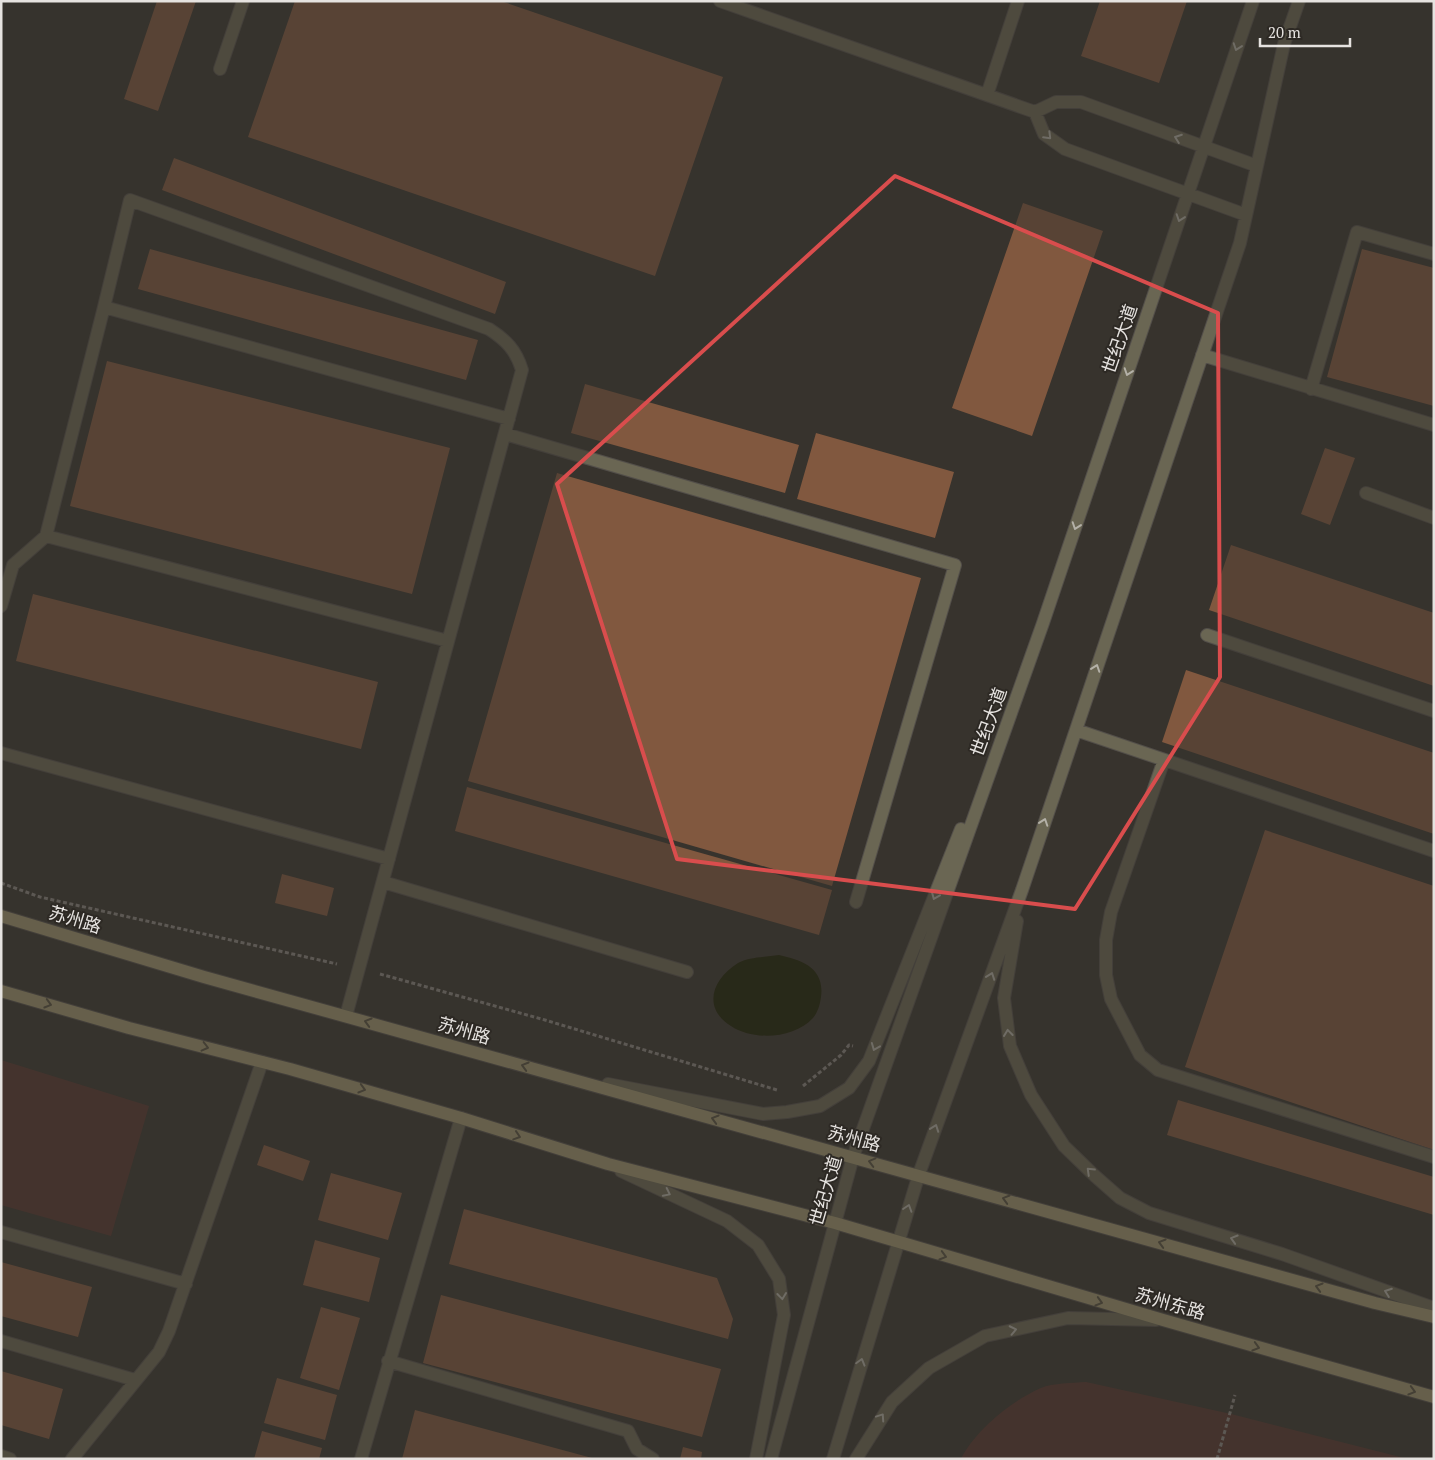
<svg xmlns="http://www.w3.org/2000/svg" width="1435" height="1460" font-family="'PT Serif','Noto Sans SC',serif">
<style>
.green{fill:#55342e}
.water{fill:#181d00}
.building{fill:#81583f}
.lines{fill:none;stroke-linecap:round;stroke-linejoin:round}
.minor-casing{stroke:#534f4a;stroke-width:14}
.major-casing{stroke:#534f4a;stroke-width:14}
.path{stroke:#898581;stroke-width:3;stroke-dasharray:4 2.5;stroke-linecap:butt}
.minor{stroke:#6a6653;stroke-width:12}
.major{stroke:#a0966f;stroke-width:12}
.oneway{stroke:#b4b1a8}
.oneway2{stroke:#554f3e}
.marked{fill:none;stroke:#d94d4d;stroke-width:4;stroke-linejoin:round}
.labels{text-anchor:middle;stroke-width:4;stroke-linejoin:round;paint-order:stroke}
.street-label{font-size:18px;fill:#e6e3e0;stroke:#2d2924}
</style>
<rect width="100%" height="100%" fill="#37332d"/>
<path class="green" d="M1 1060 149 1106 111 1236 1 1205Z
M1086 1382 1231 1414 1408 1459H961C975 1431 1011 1401 1041 1388 1053 1383 1073 1383 1086 1382Z"/>
<path class="water" d="M779 955C802 960 825 968 821 997 820 1004 818 1012 813 1018 794 1039 753 1041 731 1026 702 1008 712 979 738 963 749 957 766 957 779 955Z"/>
<path class="building" d="M157 1H196L158 111 124 99Z
M295 1H501L723 77 655 276 248 137Z
M1100 1H1187L1159 83 1081 56Z
M174 158 506 282 495 314 162 190Z
M1023 203 1103 231 1032 436 952 408Z
M150 249 478 340 466 380 138 289Z
M1362 249 1434 268V406L1327 377Z
M107 361 450 448 412 594 70 506Z
M585 384 799 445 785 493 571 433Z
M816 433 954 472 935 538 797 499Z
M1325 448 1355 458 1330 525 1301 514Z
M557 473 921 578 832 886 468 781Z
M1231 545 1434 613V686L1209 610Z
M33 594 378 682 361 749 16 661Z
M1186 670 1434 753V834L1162 742Z
M467 787 832 890 819 935 455 831Z
M1265 830 1434 886V1150L1185 1067Z
M282 874 334 888 327 916 275 903Z
M1178 1100 1434 1177V1215L1167 1135Z
M264 1145 310 1161 303 1181 257 1165Z
M331 1173 402 1193 388 1240 318 1220Z
M464 1209 717 1278 733 1319 728 1339 449 1264Z
M315 1240 380 1258 369 1302 303 1285Z
M1 1262 92 1287 78 1337 1 1316Z
M441 1295 721 1369 702 1437 423 1363Z
M321 1307 360 1318 339 1390 300 1378Z
M1 1371 63 1389 49 1439 1 1425Z
M277 1378 337 1395 325 1440 264 1423Z
M415 1410 592 1458V1459H402Z
M262 1431 322 1448 319 1459H254Z
M683 1447 702 1452 701 1459H680Z"/>
<g class="lines">
<defs>
<path id="minor" d="M720 1 1035 112
M220 69 243 1
M987 95 1018 1
M1246 215 1065 149 1044 134 1035 112 1056 102H1081L1257 166
M104 307 130 200 489 329C506 340 516 350 522 370L346 1016
M1202 355 1434 425
M1311 389 1357 232 1434 254
M505 434 955 565 856 902
M1366 493 1434 518
M1 606 13 565 46 536
M1207 635 1434 711
M448 641 46 536 104 307 509 419
M1076 730 1434 851
M1 753 389 859
M1164 760 1111 912 1106 940V975L1111 999 1140 1055 1158 1070 1434 1157
M383 882 687 972
M1017 921 1004 998 1010 1046 1031 1095 1064 1146 1095 1176 1120 1198 1149 1213 1282 1254 1434 1308
M608 1084 763 1114 787 1112 820 1106 849 1088 869 1061 961 829
M621 1171 727 1221 758 1245 779 1279 784 1315 756 1459
M1 1232 186 1284
M1 1341 135 1380
M388 1361 628 1431 637 1449 653 1459
M1 1456 10 1459
M72 1459 159 1352 169 1331 262 1062
M361 1459 461 1118
M771 1459 853 1157 1043 623 1253 1
M833 1459 919 1174 1022 890 1240 243 1284 44 1299 1
M856 1459 892 1402 929 1368 985 1336 1068 1318 1156 1320"/>
<path id="major" d="M1 916 204 977 1375 1303 1434 1317
M1 991 129 1028 290 1069 461 1118 608 1164 835 1223 1163 1320 1434 1397"/>
</defs>
<use href="#minor" class="minor-casing"/>
<use href="#major" class="major-casing"/>
<path class="path" d="M1 883 40 897 337 964
M380 974 545 1020 777 1090
M803 1086 841 1055 849 1045 853 1046
M1217 1459 1235 1395"/>
<use href="#minor" class="minor"/>
<use href="#major" class="major"/>
</g>
<defs><path id="oneway-chevron" d="M-2-3.5L2.5 0L-2 3.5" fill="none" stroke-width="1.6" stroke-linecap="round" stroke-linejoin="round" transform="scale(1.25)"/></defs>
<g class="oneway">
<use href="#oneway-chevron" transform="translate(1237 47) rotate(109)"/>
<use href="#oneway-chevron" transform="translate(1048 136) rotate(45)"/>
<use href="#oneway-chevron" transform="translate(1178 138) rotate(-160)"/>
<use href="#oneway-chevron" transform="translate(1180 218) rotate(109)"/>
<use href="#oneway-chevron" transform="translate(1128 372) rotate(109)"/>
<use href="#oneway-chevron" transform="translate(1076 526) rotate(109)"/>
<use href="#oneway-chevron" transform="translate(1096 668) rotate(-71)"/>
<use href="#oneway-chevron" transform="translate(1044 822) rotate(-71)"/>
<use href="#oneway-chevron" transform="translate(935 896) rotate(112)"/>
<use href="#oneway-chevron" transform="translate(991 976) rotate(-70)"/>
<use href="#oneway-chevron" transform="translate(1008 1033) rotate(-97)"/>
<use href="#oneway-chevron" transform="translate(875 1047) rotate(112)"/>
<use href="#oneway-chevron" transform="translate(935 1128) rotate(-70)"/>
<use href="#oneway-chevron" transform="translate(1090 1171) rotate(-136)"/>
<use href="#oneway-chevron" transform="translate(667 1193) rotate(26)"/>
<use href="#oneway-chevron" transform="translate(908 1208) rotate(-72)"/>
<use href="#oneway-chevron" transform="translate(1234 1239) rotate(-163)"/>
<use href="#oneway-chevron" transform="translate(1388 1292) rotate(-160)"/>
<use href="#oneway-chevron" transform="translate(782 1296) rotate(83)"/>
<use href="#oneway-chevron" transform="translate(1013 1330) rotate(-12)"/>
<use href="#oneway-chevron" transform="translate(861 1362) rotate(-74)"/>
<use href="#oneway-chevron" transform="translate(881 1417) rotate(-56)"/>
</g>
<g class="oneway2">
<use href="#oneway-chevron" transform="translate(48 1004) rotate(16)"/>
<use href="#oneway-chevron" transform="translate(368 1022) rotate(-164)"/>
<use href="#oneway-chevron" transform="translate(205 1047) rotate(14)"/>
<use href="#oneway-chevron" transform="translate(525 1066) rotate(-164)"/>
<use href="#oneway-chevron" transform="translate(362 1089) rotate(16)"/>
<use href="#oneway-chevron" transform="translate(715 1119) rotate(-164)"/>
<use href="#oneway-chevron" transform="translate(517 1136) rotate(18)"/>
<use href="#oneway-chevron" transform="translate(872 1162) rotate(-165)"/>
<use href="#oneway-chevron" transform="translate(1006 1199) rotate(-164)"/>
<use href="#oneway-chevron" transform="translate(1162 1243) rotate(-164)"/>
<use href="#oneway-chevron" transform="translate(943 1256) rotate(16)"/>
<use href="#oneway-chevron" transform="translate(1319 1287) rotate(-164)"/>
<use href="#oneway-chevron" transform="translate(1099 1302) rotate(16)"/>
<use href="#oneway-chevron" transform="translate(1256 1347) rotate(16)"/>
<use href="#oneway-chevron" transform="translate(1412 1391) rotate(16)"/>
</g>
<path d="M0 0H1435V1460H0ZM895 176 1218 313 1220 677 1075 909 677 859 557 484Z" fill="#37332d" fill-opacity=".55" fill-rule="evenodd"/>
<path class="marked" d="M895 176 1218 313 1220 677 1075 909 677 859 557 484Z"/>
<g class="labels">
<g class="street-label">
<text transform="translate(1120 339) rotate(-71)" y="6">世纪大道</text>
<text transform="translate(989 722) rotate(-70)" y="6">世纪大道</text>
<text transform="translate(75 920) rotate(17)" y="6">苏州路</text>
<text transform="translate(464 1031) rotate(16)" y="6">苏州路</text>
<text transform="translate(854 1139) rotate(15)" y="6">苏州路</text>
<text transform="translate(826 1191) rotate(-74)" y="6">世纪大道</text>
<text transform="translate(1170 1304) rotate(16)" y="6">苏州东路</text>
</g>
</g>
<rect width="1435" height="1460" fill="none" stroke="#e6e3e0" stroke-width="5"/>
<path d="M1260 38v8h90v-8" fill="none" stroke="#e6e3e0" stroke-width="2.5"/>
<text x="1268" y="38" font-size="15" fill="#e6e3e0" stroke="#2d2924" stroke-width="4" paint-order="stroke">20 m</text>
</svg>
